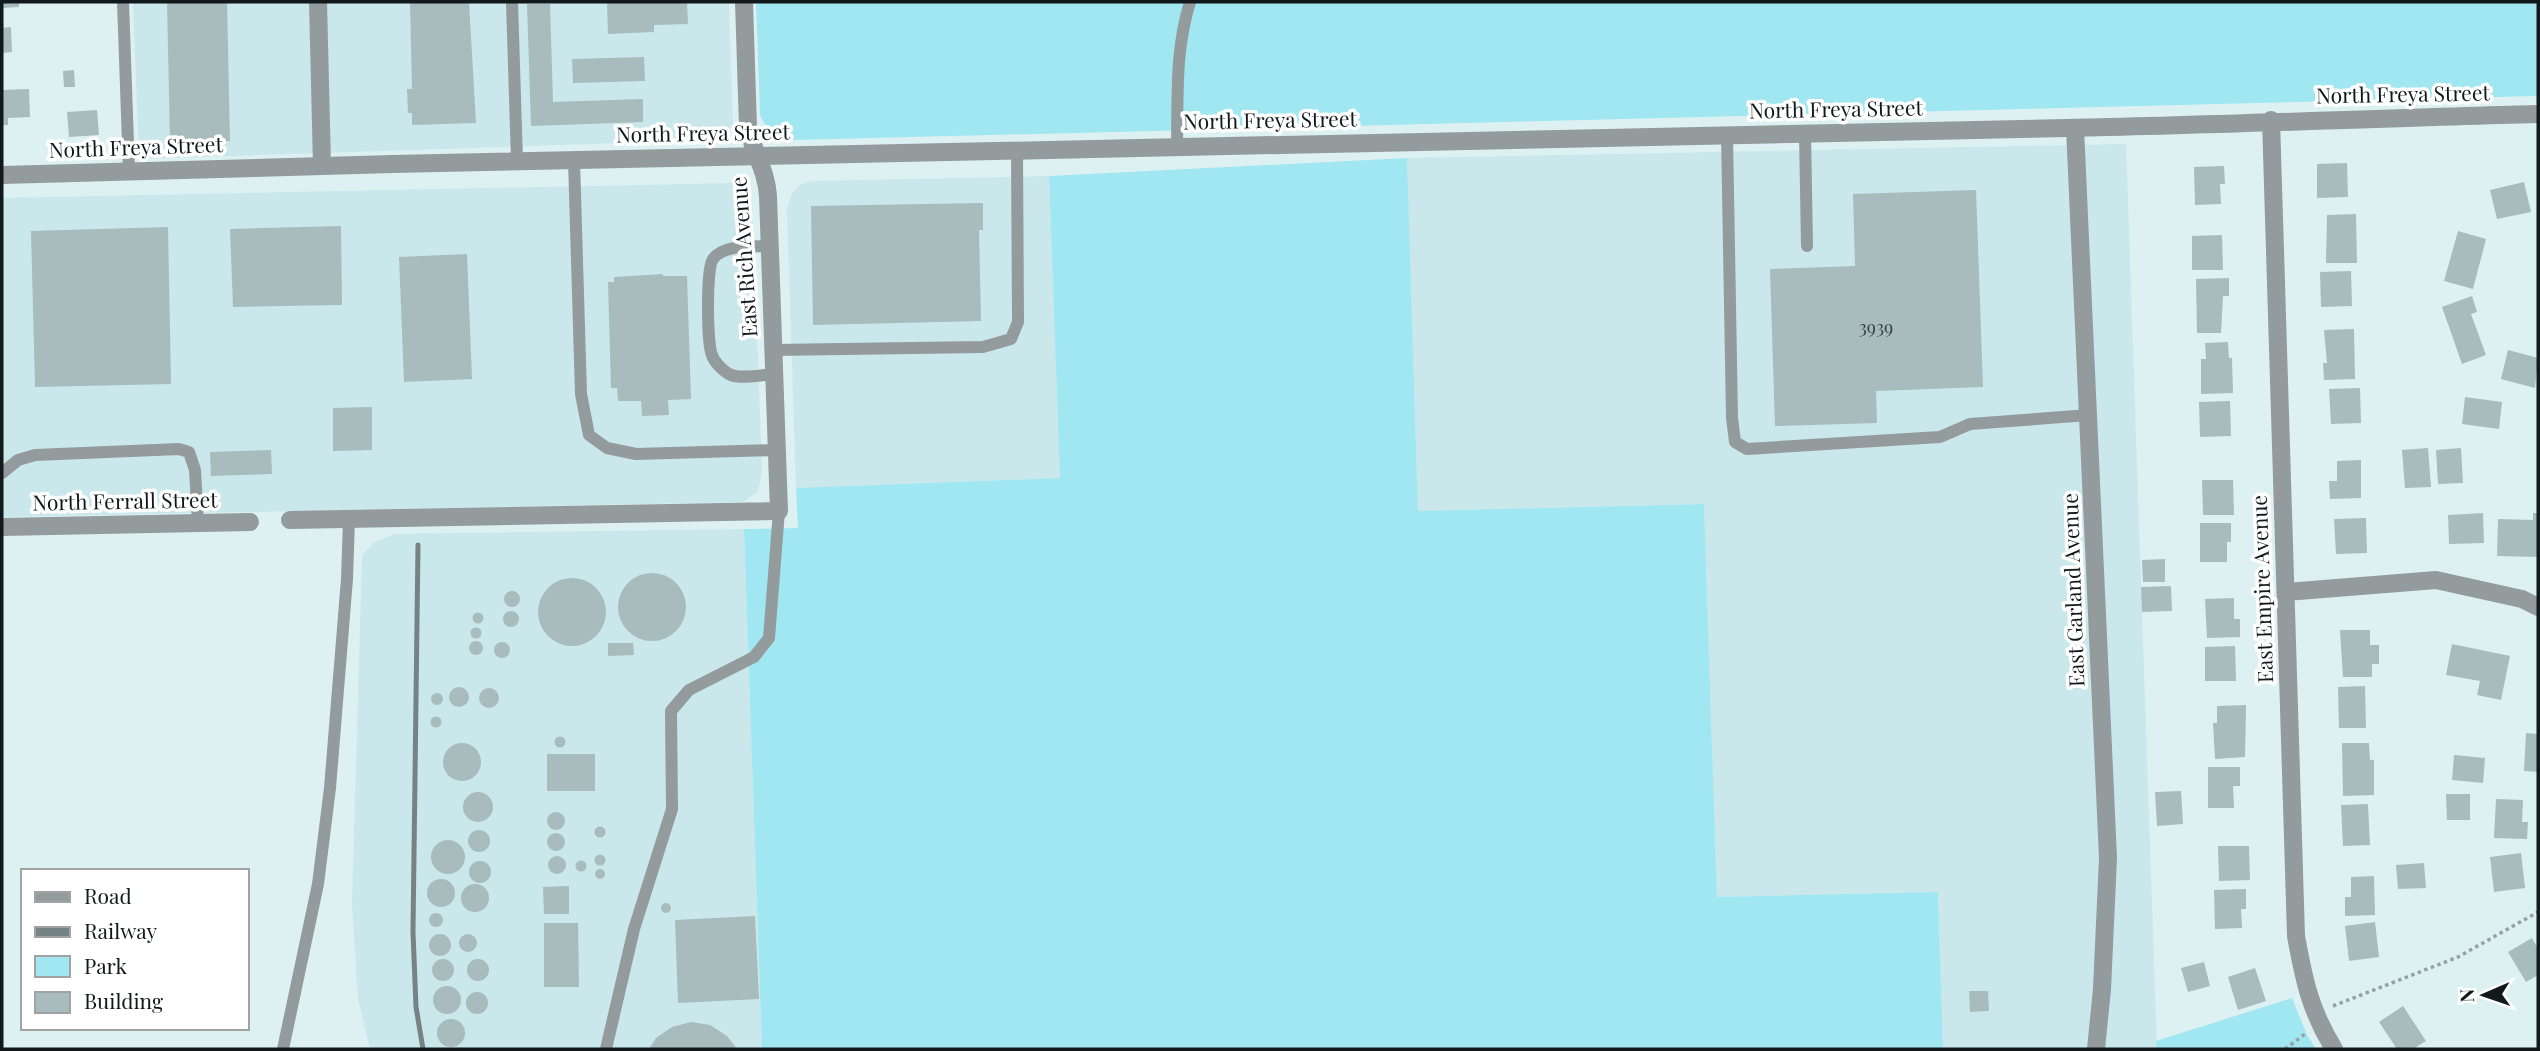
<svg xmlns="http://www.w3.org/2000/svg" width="2540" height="1051" font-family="'Playfair Display',serif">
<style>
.built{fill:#cae7eb}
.green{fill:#a0e7f1}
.building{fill:#a8bbbd}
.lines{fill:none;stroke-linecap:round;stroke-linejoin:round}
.path{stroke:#93a2a4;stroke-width:3.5;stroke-dasharray:3.5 3.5;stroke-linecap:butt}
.service{stroke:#939b9c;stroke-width:12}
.minor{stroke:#939b9c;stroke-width:18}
.tertiary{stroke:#939b9c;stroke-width:18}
.rail{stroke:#768384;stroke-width:5}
.labels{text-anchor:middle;stroke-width:7;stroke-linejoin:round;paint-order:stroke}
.number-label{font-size:18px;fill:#384243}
.street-label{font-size:21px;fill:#12191a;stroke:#fff}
</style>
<rect width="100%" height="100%" fill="#ddf1f3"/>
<path class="built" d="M133 2H729L733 124 726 134 714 140 139 159Z
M2126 144 2157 1049H1943L1938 892 1717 897 1704 504 1418 511 1407 158Z
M1049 176 1060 478 796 488 787 210 791 195 800 185 812 181Z
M734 183 746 189 752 198 762 470 758 492 743 502 2 517V198Z
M744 529 762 1049H370L358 999 352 904 362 556 373 543 394 534Z"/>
<path class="green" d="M756 2H2538V96L794 140C775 138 768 132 760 115Z
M1407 158 1418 511 1704 504 1717 897 1938 892 1943 1049H762L744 529 798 528 796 488 1060 478 1049 176Z
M2292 998 2307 1035 2316 1049H2157L2156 1041Z"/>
<path class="building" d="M2 2H19V7L2 8Z
M167 2H227L230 141 170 142Z
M410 2H469L476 123 412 125V113H408L407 89H412Z
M607 2H687L688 24 654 25V32L608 34Z
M527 4H550L553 102 643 99V122L531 126Z
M11 27 12 52 2 53V28Z
M644 57 645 81 573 83 572 59Z
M74 70 75 87H64L63 71Z
M29 89 30 117 8 118V125H2V90Z
M97 110 99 135 69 137 67 112Z
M2347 163 2348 197 2317 198V164Z
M2224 166 2225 184H2220L2221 204 2195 205 2194 167Z
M2524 182 2531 212 2497 219 2490 190Z
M1976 190 1983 387 1876 391 1877 423 1775 426 1770 269 1855 266 1853 194Z
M983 203V230H979L981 321 813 325 811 206Z
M2356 214 2357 263H2326L2327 215Z
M341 226 342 305 233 307 230 229Z
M168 227 171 384 35 387 31 231Z
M2458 231 2486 239 2473 289 2444 281Z
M2222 235 2223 270H2192V236Z
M467 254 472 379 404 382 399 257Z
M2351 271 2352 306 2321 307 2320 272Z
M663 274V276H687L691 399 668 400 669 415 642 416 641 401H618L617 388H611L608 282H614V277Z
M2229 278V296H2223L2221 333H2197L2196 279Z
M2472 296 2477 312 2471 314 2486 355 2462 364 2442 307Z
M2354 329 2355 379 2324 380 2323 363H2327L2324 330Z
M2228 342 2229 358H2232L2233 393 2201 394V359H2206L2205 343Z
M2508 350 2538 358 2535 388 2501 379Z
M2360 388 2361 423 2331 424 2329 389Z
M2465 397 2502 402 2499 429 2462 424Z
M2230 401 2231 436 2200 437 2199 402Z
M372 407V450L333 451V408Z
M2428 448 2431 487 2405 488 2402 450Z
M2461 448 2463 483 2438 484 2436 450Z
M271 450 272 474 211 476 210 452Z
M2361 460V498L2330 499 2329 481H2337V461Z
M2202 480H2233L2234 515H2203Z
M2483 513 2484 543 2449 544 2448 515Z
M2533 513H2538V557L2497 556 2498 519 2533 520Z
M2366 518 2367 553 2336 554 2334 519Z
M2200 523H2231V542H2227V562H2200Z
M2165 559V582H2143L2142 560Z
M618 607a34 34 0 1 1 68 0a34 34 0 1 1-68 0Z
M538 612a34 34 0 1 1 68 0a34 34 0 1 1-68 0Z
M2171 586 2172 611 2142 612 2141 587Z
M504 599a8 8 0 1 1 16 0a8 8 0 1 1-16 0Z
M2234 598V619H2240V637L2207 638 2205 599Z
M503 619a8 8 0 1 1 16 0a8 8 0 1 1-16 0Z
M472.5 618a5.5 5.5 0 1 1 11 0a5.5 5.5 0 1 1-11 0Z
M470.5 633a5.5 5.5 0 1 1 11 0a5.5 5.5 0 1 1-11 0Z
M2340 630H2370V645H2379V664H2372V677H2343Z
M469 648a7 7 0 1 1 14 0a7 7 0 1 1-14 0Z
M494 650a8 8 0 1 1 16 0a8 8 0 1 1-16 0Z
M608 643H633L634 655 608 656Z
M2452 644 2510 656 2501 700 2477 695 2480 681 2446 675Z
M2235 646 2236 681H2205V647Z
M2365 686 2366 728H2339L2338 687Z
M449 697a10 10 0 1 1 20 0a10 10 0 1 1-20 0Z
M479 698a10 10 0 1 1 20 0a10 10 0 1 1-20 0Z
M431 699a6 6 0 1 1 12 0a6 6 0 1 1-12 0Z
M2246 705 2245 757 2215 759 2213 723H2217V706Z
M430.5 722a5.5 5.5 0 1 1 11 0a5.5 5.5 0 1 1-11 0Z
M2526 733 2538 734V772L2524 771Z
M554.5 742a5.5 5.5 0 1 1 11 0a5.5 5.5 0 1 1-11 0Z
M443 762a19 19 0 1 1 38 0a19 19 0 1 1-38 0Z
M2342 743H2369L2370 760H2374V795L2343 796Z
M547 754H595V791H547Z
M2454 755 2485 758 2483 783 2452 780Z
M2208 767H2240V786H2233L2234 808H2208Z
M2181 791 2183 824 2157 826 2155 792Z
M463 807a15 15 0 1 1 30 0a15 15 0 1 1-30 0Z
M2446 794H2470V820H2447Z
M2496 799 2523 800 2522 822H2528L2527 839 2494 838Z
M2368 804 2370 845 2343 846 2341 805Z
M547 821a9 9 0 1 1 18 0a9 9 0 1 1-18 0Z
M594.5 832a5.5 5.5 0 1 1 11 0a5.5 5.5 0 1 1-11 0Z
M468 841a11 11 0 1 1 22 0a11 11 0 1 1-22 0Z
M547 842a9 9 0 1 1 18 0a9 9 0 1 1-18 0Z
M431 857a17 17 0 1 1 34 0a17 17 0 1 1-34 0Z
M2218 846H2249L2250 880 2219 881Z
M2521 853 2525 888 2494 892 2490 857Z
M594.5 860a5.5 5.5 0 1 1 11 0a5.5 5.5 0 1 1-11 0Z
M548 865a9 9 0 1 1 18 0a9 9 0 1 1-18 0Z
M575.5 866a5.5 5.5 0 1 1 11 0a5.5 5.5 0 1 1-11 0Z
M469 872a11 11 0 1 1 22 0a11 11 0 1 1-22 0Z
M2424 863 2426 888 2398 889 2396 865Z
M595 874a5 5 0 1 1 10 0a5 5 0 1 1-10 0Z
M2374 876 2375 915 2345 916V897H2351V877Z
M427 893a14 14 0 1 1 28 0a14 14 0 1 1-28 0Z
M461 898a14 14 0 1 1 28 0a14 14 0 1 1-28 0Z
M569 886V914H544L543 887Z
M2246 889V909H2241L2242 928 2215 929 2214 890Z
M661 908a5 5 0 1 1 10 0a5 5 0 1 1-10 0Z
M429 920a7 7 0 1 1 14 0a7 7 0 1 1-14 0Z
M755 916 759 999 678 1003 675 920Z
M2375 922 2379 957 2349 961 2345 926Z
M544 923H578L579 987H544Z
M429 945a11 11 0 1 1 22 0a11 11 0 1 1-22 0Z
M459 943a9 9 0 1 1 18 0a9 9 0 1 1-18 0Z
M2532 938 2538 949V975L2526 982 2508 952Z
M432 970a11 11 0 1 1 22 0a11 11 0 1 1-22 0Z
M467 970a11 11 0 1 1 22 0a11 11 0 1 1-22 0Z
M2204 962 2210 986 2188 992 2181 968Z
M2255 968 2266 1001 2238 1010 2228 977Z
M433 1000a14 14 0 1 1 28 0a14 14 0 1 1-28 0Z
M1969 991H1988L1989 1011 1970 1012Z
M466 1003a11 11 0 1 1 22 0a11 11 0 1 1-22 0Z
M2403 1006 2426 1041 2413 1049H2397L2379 1022Z
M437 1033a14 14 0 1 1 28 0a14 14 0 1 1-28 0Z
M691 1022 710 1025 727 1036 737 1049H649L656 1038 672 1027Z"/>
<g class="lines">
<path class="path" d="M2333 1006 2458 957 2538 912
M2285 1049 2305 1034"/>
<path class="service" d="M123 2 129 171
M512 2 517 161
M1805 133 1807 246
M1727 134 1732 418 1735 442 1747 449 1940 437 1970 424 2089 415
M1177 145C1178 95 1175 51 1190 2
M574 160 581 394 589 435 607 448 636 454 777 450
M770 246C753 247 724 244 713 259 706 267 707 345 712 355 714 362 724 372 731 375 742 379 762 375 774 374
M773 350 983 347 1011 339 1018 322 1017 149
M2 473 18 460 35 455 179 449 189 452 195 470 198 523
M283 1049 318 884 330 788 347 579 349 519
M606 1049 634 929 672 809 671 711 689 690 754 657 769 638 779 511"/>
<path class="minor" d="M318 2 322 165
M2271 120 2296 936C2304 980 2310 1010 2334 1049
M2075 128 2108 858 2102 989 2096 1049
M290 520 779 511 768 196C766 168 753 153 748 127L744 2
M2 527 250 522
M2286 592 2436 580 2522 599 2538 607"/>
<path class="tertiary" d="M2 175C690 154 1378 143 2067 128 2224 125 2381 118 2538 114"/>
<path class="rail" d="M418 545 413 932 416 1007 423 1049"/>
</g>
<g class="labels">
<g class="number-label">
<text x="1876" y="334">3939</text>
</g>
<g class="street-label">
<text transform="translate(2403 95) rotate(-1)" y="7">North Freya Street</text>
<text transform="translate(1836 110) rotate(-1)" y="7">North Freya Street</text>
<text transform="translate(1270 121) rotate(-1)" y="7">North Freya Street</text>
<text transform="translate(703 134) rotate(-1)" y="7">North Freya Street</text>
<text transform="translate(136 148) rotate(-2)" y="7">North Freya Street</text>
<text transform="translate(745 257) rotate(-94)" y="7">East Rich Avenue</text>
<text transform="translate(125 502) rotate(-1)" y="7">North Ferrall Street</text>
<text transform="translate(2263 589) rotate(-92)" y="7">East Empire Avenue</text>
<text transform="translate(2074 590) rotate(-92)" y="7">East Garland Avenue</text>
</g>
</g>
<rect width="2540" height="1051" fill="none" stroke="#12191a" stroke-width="7"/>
<rect x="21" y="869" width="228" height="161" fill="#ffffff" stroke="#a0a3a3" stroke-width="2"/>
<rect x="35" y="892" width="35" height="10" fill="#939b9c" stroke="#a0a3a3" stroke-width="2"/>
<text x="84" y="904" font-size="21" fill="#12191a">Road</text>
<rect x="35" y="927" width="35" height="10" fill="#768384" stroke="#a0a3a3" stroke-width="2"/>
<text x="84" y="939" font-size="21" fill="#12191a">Railway</text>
<rect x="35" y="956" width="35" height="21" fill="#a0e7f1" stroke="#a0a3a3" stroke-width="2"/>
<text x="84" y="974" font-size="21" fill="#12191a">Park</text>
<rect x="35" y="992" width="35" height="21" fill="#a8bbbd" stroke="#a0a3a3" stroke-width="2"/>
<text x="84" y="1009" font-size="21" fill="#12191a">Building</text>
<g transform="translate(2484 995) rotate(268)" stroke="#ffffff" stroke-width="5" paint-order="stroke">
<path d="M0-5L12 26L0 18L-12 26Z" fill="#12191a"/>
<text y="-10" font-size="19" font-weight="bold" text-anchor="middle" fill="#12191a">N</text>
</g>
</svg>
